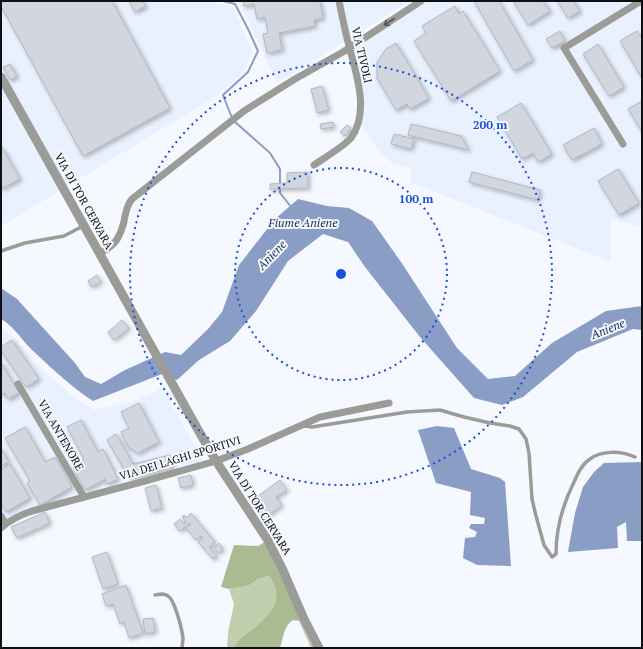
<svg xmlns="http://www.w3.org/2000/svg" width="643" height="649" font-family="'PT Serif',serif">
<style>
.built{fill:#e9f0fe}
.green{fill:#c2cfae}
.forest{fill:#abbb91}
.water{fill:#8a9ec5}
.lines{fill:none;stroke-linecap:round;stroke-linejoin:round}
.stream{stroke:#8a9ec5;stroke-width:2}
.building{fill:#d1d6df;stroke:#b2b7c0;filter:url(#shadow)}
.service{stroke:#9b9c98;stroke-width:3.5}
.minor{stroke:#9b9c98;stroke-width:7}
.tertiary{stroke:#9b9c98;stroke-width:9}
.oneway{stroke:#545655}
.ring{fill:none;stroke:#1d4ed8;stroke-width:2;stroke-dasharray:2 4}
.labels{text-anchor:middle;stroke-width:4;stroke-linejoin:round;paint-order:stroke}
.street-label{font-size:11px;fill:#0d0f12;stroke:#f5f8fe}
.water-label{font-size:12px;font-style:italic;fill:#122858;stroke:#f5f8fe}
.centre{fill:#1d4ed8;stroke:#f5f8fe;stroke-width:2}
.ring-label{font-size:12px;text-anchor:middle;font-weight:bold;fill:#1d4ed8;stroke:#f5f8fe;stroke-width:4;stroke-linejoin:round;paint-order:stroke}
</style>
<defs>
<filter id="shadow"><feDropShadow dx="2" dy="2" stdDeviation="2" flood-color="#0004"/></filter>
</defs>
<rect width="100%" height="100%" fill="#f5f8fe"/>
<path class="built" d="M1 1H212L233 7 252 51 245 71 215 97 1 226Z
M237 1H410L277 83 248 20Z
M427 1H642V227L610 219 611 262 410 182 411 169 392 163 378 150 361 125 362 83 353 48Z
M1 329 14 337 40 367 72 396 94 410 137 400 162 388 203 460 84 492 33 508 1 527Z"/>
<path class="green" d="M269 576C285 598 272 613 254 628 249 632 243 635 239 640 237 642 236 645 234 648H227L228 632 234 604 229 589 248 586 258 579Z
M301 616 316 648H311L299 621Z"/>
<path class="forest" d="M266 542 301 616 299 621 293 620C284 625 283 639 280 648H234C235 645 237 642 239 640 243 635 249 632 254 628 272 613 285 598 269 576L258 579 248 586 229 589 221 587 234 545 258 546 263 543Z"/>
<path class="water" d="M298 199 327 206 349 208 372 221 401 262 457 348 488 379 515 376 552 343 606 311 642 306V330L633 329 577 352 523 397 502 405 474 398 420 337 365 267 348 242 323 234 288 261 256 311 230 341 199 360 177 380 162 374 93 401C70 386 49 366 29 347 20 337 13 326 1 319V288L17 299 75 363 85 377 101 384 125 370 165 352 181 355 208 329 222 312 239 265 275 219Z
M437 426 454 428 471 469 500 478 505 482 511 566 477 565 463 558 465 538 475 537 477 532 469 528 471 524H484L485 518 470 515 471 492 436 483 418 430Z
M642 462V541H627L626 522 617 527 618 548 568 552 575 513 583 487 594 472 604 463Z"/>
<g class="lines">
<path class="stream" d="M223 1 235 4 248 29 258 51 248 72 223 95 232 118
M234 121 270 153 280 169V193L292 208"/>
</g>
<path class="building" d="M1 1H112L170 108 83 156 1 6Z
M129 1H143L146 6 135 12Z
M243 1H320L323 18 314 20 315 26 279 33 282 50 267 53 263 34 268 33 265 17 257 19 254 4 244 6Z
M474 1H499L533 60 514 71Z
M513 1H543L550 11 528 25Z
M557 1H574L580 11 568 18Z
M455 6 459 14 463 11 500 71 451 101 414 41 426 33 422 26Z
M560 31 565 41 552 48 546 39Z
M637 31 642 39V78L620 41Z
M396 43 429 98 410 109 407 104 396 110 377 78V62L386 49Z
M598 44 624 87 609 96 583 54Z
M10 64 17 76 10 80 3 67Z
M322 86 329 110 317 113 311 89Z
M642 101V132L628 109Z
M521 103 552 154 538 162 533 153 522 159 497 117Z
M333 122 334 127 321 129 320 124Z
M411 124 461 136 469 150 408 135Z
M347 125 351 128 345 136 340 132Z
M594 128 602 144 572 160 563 145Z
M394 134 414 139 411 149 391 144Z
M1 147H2L20 179 1 189Z
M618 169 639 203 619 215 598 181Z
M308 172V188L270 189V184L287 183V173Z
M472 172 540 190 538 200 469 182Z
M97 275 101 282 91 287 88 281Z
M122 320 129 328 114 340 108 332Z
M12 340 39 379 26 387 1 351V347Z
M1 362 19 393 8 399 5 393 1 395Z
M139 403 159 442 138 453 128 447 121 432 129 428 121 412Z
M81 420 98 452 103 449 118 479 107 484 105 479 85 490 72 466 84 459 67 427Z
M25 427 45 462 55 457 72 487 40 505 27 483 30 481 5 438Z
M116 434 133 464 170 455 173 468 129 478 107 440Z
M1 448 9 462 1 466Z
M10 464 30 498 6 512 1 503V470Z
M191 475 193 485 181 488 178 478Z
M280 480 287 490 276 497 282 505 264 518 251 501Z
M156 485 162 508 151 511 145 488Z
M45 512 50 523 17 538 11 527Z
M191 513 215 542 209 547 217 556 213 559 198 542 203 538 201 536 196 540 186 528 191 524 190 523 180 531 174 524 180 519 184 524 186 522 182 517 184 515 186 518Z
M219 543 223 549 218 553 214 548Z
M107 552 118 584 103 589 92 557Z
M126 585 143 633 129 638 124 622 120 624 113 604 106 606 102 594Z
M153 618 155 632 145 634 143 619Z"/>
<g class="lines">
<path class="service" d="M1 251 25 243 64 236 83 226
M304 426 312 427 407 412 440 410 464 417 490 423 510 426 519 429 526 439 529 453 532 499 536 516 544 545 552 557 556 554C556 529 563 504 574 482 578 473 582 464 590 459 602 450 621 451 635 457
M155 595C160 594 164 593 168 596 175 600 182 630 183 638 183 642 182 645 182 648"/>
<path class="minor" d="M623 144 564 48 641 1
M314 165C324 158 343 147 351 138 370 112 356 73 349 46 345 31 342 16 339 1
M100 254C105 250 111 247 115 242 120 236 124 224 125 216 127 209 127 205 132 199L244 111 295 79 343 52 421 1
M18 384 84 497
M1 516 6 524
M1 528C10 520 20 515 32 511L145 481 216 461 248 449 320 417 389 403"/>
<path class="tertiary" d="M1 77 197 428 216 461 267 539 282 568 304 619 319 648"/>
</g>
<defs><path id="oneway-shaft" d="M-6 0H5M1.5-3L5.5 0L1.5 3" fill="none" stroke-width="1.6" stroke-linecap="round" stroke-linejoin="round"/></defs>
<use class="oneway" href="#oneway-shaft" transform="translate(389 22) rotate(147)"/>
<g class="ring">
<circle cx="341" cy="274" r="106"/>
<circle cx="341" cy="274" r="211"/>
</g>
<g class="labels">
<g class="street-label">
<text transform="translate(362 55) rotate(77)" y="4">VIA TIVOLI</text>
<text transform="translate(84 201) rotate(61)" y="4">VIA DI TOR CERVARA</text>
<text transform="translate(61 435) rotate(60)" y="4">VIA ANTENORE</text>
<text transform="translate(180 458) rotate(-17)" y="4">VIA DEI LAGHI SPORTIVI</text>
<text transform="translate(260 508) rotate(58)" y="4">VIA DI TOR CERVARA</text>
</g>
<g class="water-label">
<text x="303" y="227">Fiume Aniene</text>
<text transform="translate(272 255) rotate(-46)" y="4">Aniene</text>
<text transform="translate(608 329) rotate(-22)" y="4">Aniene</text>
</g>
</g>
<circle cx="341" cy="274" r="6" class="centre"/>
<g class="ring-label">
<text x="490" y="129">200 m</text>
<text x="416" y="203">100 m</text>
</g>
<rect width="643" height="649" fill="none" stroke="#0d0f12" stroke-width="4"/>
</svg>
